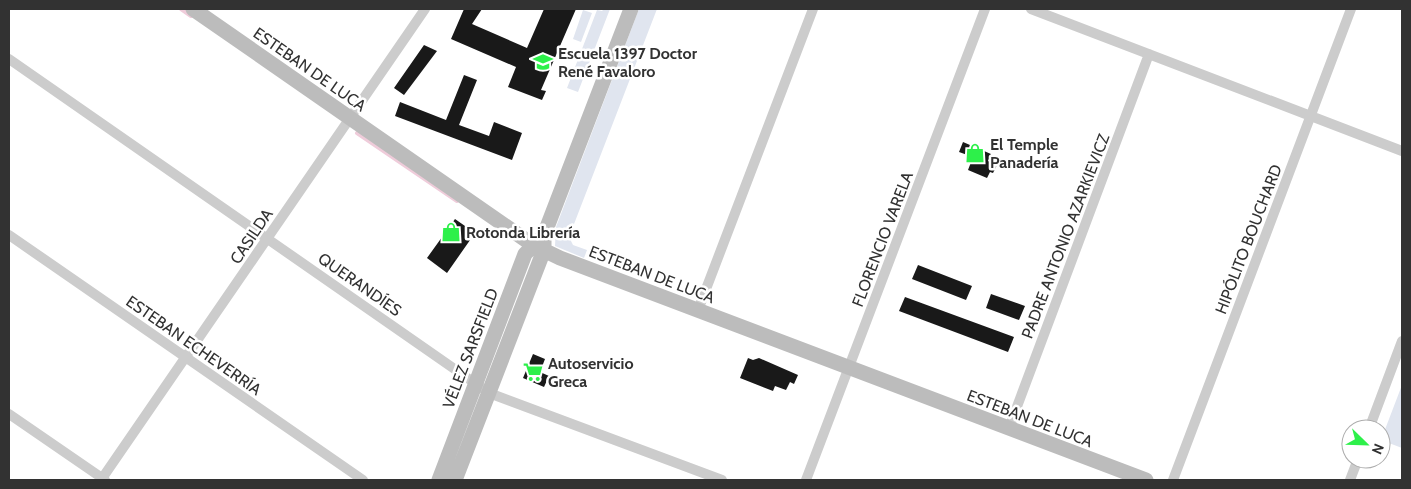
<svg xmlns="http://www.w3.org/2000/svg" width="1411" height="489" font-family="Cabin,sans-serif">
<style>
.green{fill:#e0e5ef}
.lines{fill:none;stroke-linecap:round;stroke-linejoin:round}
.stream{stroke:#efccda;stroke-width:4}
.building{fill:#191919}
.street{stroke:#ccc;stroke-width:10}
.secondary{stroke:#bcbcbc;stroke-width:15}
.labels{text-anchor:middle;stroke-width:5;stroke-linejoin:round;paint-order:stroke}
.poi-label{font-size:16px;font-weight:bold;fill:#323232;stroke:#fff;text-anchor:start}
.street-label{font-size:16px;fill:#323232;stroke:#fff}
</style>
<rect width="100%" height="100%" fill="#fff"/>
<path class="green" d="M604 9H610L578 92 567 88 597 10 602 11Z
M639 9H657L569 237 573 245 587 250 584 258 555 246 556 227Z
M583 10 592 13 581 42 573 39Z
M1402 385V448L1381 440Z"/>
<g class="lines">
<path class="stream" d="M181 9 191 16
M357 133 457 201"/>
</g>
<path class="building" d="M464 9H482L472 24 527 48 544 9H576L541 90 546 91 542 100 508 87 516 67 451 39Z
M424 45 437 51 404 95 394 88Z
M464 75 477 80 459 125 489 136 494 122 522 133 512 160 395 116 400 102 446 120Z
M963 142 991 154 988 161 997 165 993 173 990 172 987 178 968 170 973 157 959 152Z
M455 219 475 233 447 273 427 258Z
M918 265 972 286 966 300 912 279Z
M991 294 1025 306 1019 320 986 308Z
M905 297 1014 337 1008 352 899 311Z
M533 354 545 359 540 372 549 376 544 387 523 378Z
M748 358 753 360 759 358 798 375 794 384 790 382 786 390 775 386 773 391 740 378Z"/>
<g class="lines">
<path class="street" d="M1031 9 1402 151
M9 59 489 393 722 480
M9 235 363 480
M698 310 813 9
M9 414 105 480
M1009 428 1149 54
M1369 429 1402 341
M101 480 425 9
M806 480 985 9
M1173 480 1351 9
M1350 480 1358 459"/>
<path class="secondary" d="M193 9 533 245 560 258 1146 480
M439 480 525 254 540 239
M455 480 544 250V235L631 9"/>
</g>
<defs>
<symbol id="school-bare" viewBox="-9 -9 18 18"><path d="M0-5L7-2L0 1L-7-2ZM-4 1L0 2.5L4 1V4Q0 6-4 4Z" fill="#2df04a" stroke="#fff" stroke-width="2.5" paint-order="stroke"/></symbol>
<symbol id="shop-bare" viewBox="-9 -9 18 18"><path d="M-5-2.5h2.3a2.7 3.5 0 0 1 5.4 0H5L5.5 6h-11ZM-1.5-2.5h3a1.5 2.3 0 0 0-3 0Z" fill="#2df04a" stroke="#fff" stroke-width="2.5" paint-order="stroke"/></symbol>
<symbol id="supermarket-bare" viewBox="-9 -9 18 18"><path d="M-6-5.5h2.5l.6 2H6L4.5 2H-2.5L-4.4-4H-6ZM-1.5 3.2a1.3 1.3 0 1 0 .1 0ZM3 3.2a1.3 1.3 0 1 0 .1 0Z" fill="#2df04a" stroke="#fff" stroke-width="2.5" paint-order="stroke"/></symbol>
</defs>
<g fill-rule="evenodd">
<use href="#school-bare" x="529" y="48" width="28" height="28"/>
<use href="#shop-bare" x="961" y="139" width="28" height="28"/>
<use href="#shop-bare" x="437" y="218" width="28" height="28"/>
<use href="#supermarket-bare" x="519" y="358" width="28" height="28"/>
</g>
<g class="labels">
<g class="poi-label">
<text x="558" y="59">Escuela 1397 Doctor<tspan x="558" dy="18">René Favaloro</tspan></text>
<text x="990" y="150">El Temple<tspan x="990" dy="18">Panadería</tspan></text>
<text x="466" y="238">Rotonda Librería</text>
<text x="548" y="369">Autoservicio<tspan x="548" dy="18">Greca</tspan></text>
</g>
<g class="street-label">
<text transform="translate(310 69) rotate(35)" y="6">ESTEBAN DE LUCA</text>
<text transform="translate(251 236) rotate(-56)" y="6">CASILDA</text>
<text transform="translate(1065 236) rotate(-69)" y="6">PADRE ANTONIO AZARKIEVICZ</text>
<text transform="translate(882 239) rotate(-69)" y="6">FLORENCIO VARELA</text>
<text transform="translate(1248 239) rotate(-69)" y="6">HIPÓLITO BOUCHARD</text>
<text transform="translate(652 274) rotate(21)" y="6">ESTEBAN DE LUCA</text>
<text transform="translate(360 284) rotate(35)" y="6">QUERANDÍES</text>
<text transform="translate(194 345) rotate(35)" y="6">ESTEBAN ECHEVERRÍA</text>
<text transform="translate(470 348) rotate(-69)" y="6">VÉLEZ SARSFIELD</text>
<text transform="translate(1030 418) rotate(21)" y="6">ESTEBAN DE LUCA</text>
</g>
</g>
<rect width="1411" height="489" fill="none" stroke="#323232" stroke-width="20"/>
<g transform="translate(1366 444) rotate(113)"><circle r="24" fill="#ffffff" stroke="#adadad"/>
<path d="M0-4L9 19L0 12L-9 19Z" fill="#2df04a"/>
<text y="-8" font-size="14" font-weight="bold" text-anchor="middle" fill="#323232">N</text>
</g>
</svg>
